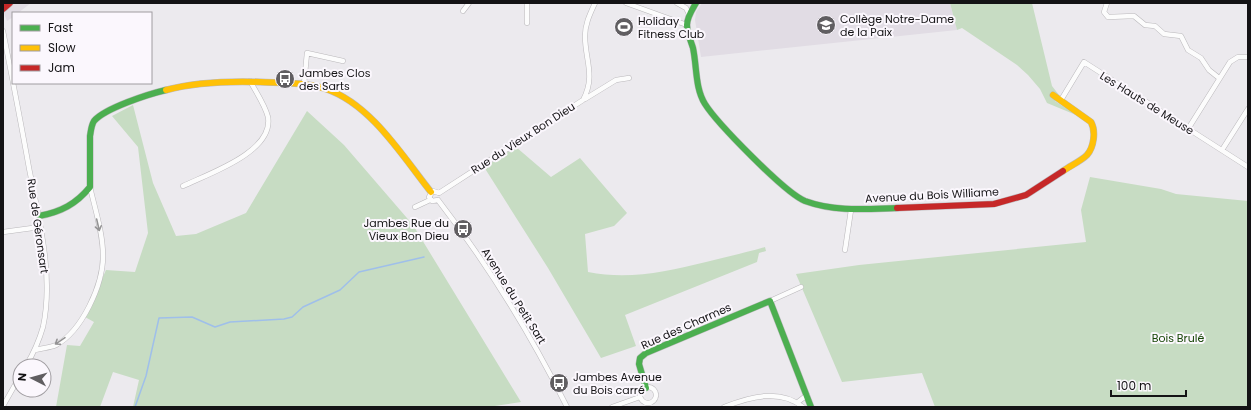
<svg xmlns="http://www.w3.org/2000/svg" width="1251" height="410" font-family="Poppins,sans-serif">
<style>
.built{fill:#e1dce4}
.green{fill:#c7dcc3}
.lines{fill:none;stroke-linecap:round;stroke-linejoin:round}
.stream{stroke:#9fbfea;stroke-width:1.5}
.street-casing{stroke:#bab8bb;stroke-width:5.5}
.fast-casing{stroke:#bab8bb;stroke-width:7}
.slow-casing{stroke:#bab8bb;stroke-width:7}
.jam-casing{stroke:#bab8bb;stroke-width:7}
.street{stroke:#fcfcfc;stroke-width:4.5}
.fast{stroke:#4caf50;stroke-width:6}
.slow{stroke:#ffc107;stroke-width:6}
.jam{stroke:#c62828;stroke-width:6}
.oneway{stroke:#949394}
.labels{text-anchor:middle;stroke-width:4;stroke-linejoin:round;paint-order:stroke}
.poi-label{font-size:11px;fill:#141315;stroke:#fbf7fd;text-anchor:start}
.street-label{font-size:11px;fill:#141315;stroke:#fbf7fd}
.park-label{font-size:11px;fill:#174606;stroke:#fbf7fd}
</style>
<rect width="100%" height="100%" fill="#eceaee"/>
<path class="built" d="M3 3H31L18 13H13V17L7 21 3 11Z
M702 3H950L957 30 701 57 695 20 696 12Z"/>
<path class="green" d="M950 3H1032L1052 86 1059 95 1055 101 1076 115 1047 103 1040 89 1028 75 1017 65 962 28 957 30Z
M133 105 153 183 176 236 196 234 246 213 307 111 344 145 413 225 521 402 488 407H133L139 380 113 372 100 407H56L67 345 80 346 94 322 85 317 106 270 135 272 148 233 138 147 112 116Z
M516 147 551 177 580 158 627 213 614 226 585 234 588 272C628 280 666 272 706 262 725 257 745 253 765 247L766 251 759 253 757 262 625 315 636 346 601 358 548 268 484 167Z
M1090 177 1161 189 1176 194 1248 201V407H935L922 373 842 382 796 274 859 265 1086 242 1081 210Z"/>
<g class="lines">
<path class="stream" d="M135 407 146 376 159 318 192 317 215 327 230 322 284 319 292 317 303 307 340 290 359 272 424 257"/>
<defs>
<path id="street" d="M527 3V23
M626 3 687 25
M677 3 686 8 689 14
M1107 3 1104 12 1108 17 1134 16 1145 25 1155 26 1164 34 1181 36 1188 50 1201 58 1209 70 1219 78
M463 11 469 3
M3 31C12 77 21 123 29 168 39 219 54 276 43 327 39 341 33 354 26 366
M304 84 307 53 343 61
M585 99 616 80 629 78
M1061 100 1084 62 1248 167
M1188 129 1230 62 1238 57H1248
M1222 150 1248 109
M183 186C208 174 274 152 268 117 265 105 256 92 250 81
M439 193 583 100C596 76 585 60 585 36 585 24 590 14 595 3
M438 200C486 262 532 337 567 407
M438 200 432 201 429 197 433 191 439 193
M415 207 430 200
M3 232 40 227
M845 250 851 210
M770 301 801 287
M35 350C41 348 50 348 56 345 82 331 103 285 103 256 103 233 95 209 90 187
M640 395a8 8 0 1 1 16 0a8 8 0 1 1-16 0Z
M798 402 807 395
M3 406 20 376
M612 407 640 397
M724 407C749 397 780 388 803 407"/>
<path id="fast" d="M696 3C692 10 687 17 687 25 687 33 691 41 693 48 697 67 695 88 705 104 717 123 785 193 805 201 835 212 866 209 897 208
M39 216C61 212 76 204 90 187V136C91 131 91 126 94 121 105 108 149 94 166 90
M646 388 639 364 640 358 646 353 770 301 811 407"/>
<path id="slow" d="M166 90C196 82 229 81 260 82 282 83 305 82 326 89 371 104 403 157 431 192
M1053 95 1091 122C1096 131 1094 147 1087 155 1081 161 1070 166 1063 171"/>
<path id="jam" d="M3 9 10 3
M897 208 994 204 1026 195 1063 171"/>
</defs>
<use href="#street" class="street-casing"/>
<use href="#fast" class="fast-casing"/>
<use href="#slow" class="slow-casing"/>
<use href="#jam" class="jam-casing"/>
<use href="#street" class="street"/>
<use href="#fast" class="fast"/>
<use href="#slow" class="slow"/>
<use href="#jam" class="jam"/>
</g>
<defs><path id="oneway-shaft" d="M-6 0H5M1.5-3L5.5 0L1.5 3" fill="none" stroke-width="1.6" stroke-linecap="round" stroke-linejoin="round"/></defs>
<g class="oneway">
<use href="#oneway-shaft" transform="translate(98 225) rotate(77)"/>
<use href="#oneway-shaft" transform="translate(60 341) rotate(146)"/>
</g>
<defs>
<symbol id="school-disc" viewBox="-11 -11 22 22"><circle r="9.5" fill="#605e61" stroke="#fbf7fd"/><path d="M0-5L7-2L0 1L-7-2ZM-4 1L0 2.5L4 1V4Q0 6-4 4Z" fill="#fff"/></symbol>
<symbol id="stadium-disc" viewBox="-11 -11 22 22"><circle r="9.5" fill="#605e61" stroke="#fbf7fd"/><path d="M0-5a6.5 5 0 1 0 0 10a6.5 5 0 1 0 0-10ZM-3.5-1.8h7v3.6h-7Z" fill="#fff"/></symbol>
<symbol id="bus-disc" viewBox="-11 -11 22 22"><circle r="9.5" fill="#605e61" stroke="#fbf7fd"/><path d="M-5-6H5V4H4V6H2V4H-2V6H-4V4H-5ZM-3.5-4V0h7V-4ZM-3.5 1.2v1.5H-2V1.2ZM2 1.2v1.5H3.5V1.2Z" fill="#fff"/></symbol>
</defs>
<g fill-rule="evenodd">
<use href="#school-disc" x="815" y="14" width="22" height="22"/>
<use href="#stadium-disc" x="613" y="16" width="22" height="22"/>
<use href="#bus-disc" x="274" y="68" width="22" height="22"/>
<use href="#bus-disc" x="452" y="218" width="22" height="22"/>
<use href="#bus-disc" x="548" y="372" width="22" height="22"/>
</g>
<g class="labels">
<g class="poi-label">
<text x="840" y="23">Collège Notre-Dame<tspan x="840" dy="13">de la Paix</tspan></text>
<text x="638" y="25">Holiday<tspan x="638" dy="13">Fitness Club</tspan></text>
<text x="299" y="77">Jambes Clos<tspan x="299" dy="13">des Sarts</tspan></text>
<text x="449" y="227" text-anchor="end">Jambes Rue du<tspan x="449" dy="13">Vieux Bon Dieu</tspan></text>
<text x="573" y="381">Jambes Avenue<tspan x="573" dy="13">du Bois carré</tspan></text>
</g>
<g class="street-label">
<text transform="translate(1147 103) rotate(32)" y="4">Les Hauts de Meuse</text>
<text transform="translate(523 138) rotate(-33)" y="4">Rue du Vieux Bon Dieu</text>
<text transform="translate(932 195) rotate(-3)" y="4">Avenue du Bois Williame</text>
<text transform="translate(38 226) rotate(82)" y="4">Rue de Géronsart</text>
<text transform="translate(514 296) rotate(58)" y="4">Avenue du Petit Sart</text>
<text transform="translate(686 326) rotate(-24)" y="4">Rue des Charmes</text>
</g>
<g class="park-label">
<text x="1178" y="342">Bois Brulé</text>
</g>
</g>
<rect width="1251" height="410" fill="none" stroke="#141315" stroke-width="8"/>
<rect x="12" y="12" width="140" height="72" fill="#fbf7fd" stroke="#9f9ca0"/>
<rect x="20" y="25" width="20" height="6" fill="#4caf50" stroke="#9f9ca0"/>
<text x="48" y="32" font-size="12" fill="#141315">Fast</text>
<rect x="20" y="45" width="20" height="6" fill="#ffc107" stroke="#9f9ca0"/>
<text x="48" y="52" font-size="12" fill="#141315">Slow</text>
<rect x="20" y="65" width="20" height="6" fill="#c62828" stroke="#9f9ca0"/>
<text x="48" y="72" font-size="12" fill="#141315">Jam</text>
<g transform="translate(32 378) rotate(276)"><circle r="19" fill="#fbf7fd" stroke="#9f9ca0"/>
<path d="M0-3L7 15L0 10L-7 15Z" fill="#605e61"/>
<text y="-6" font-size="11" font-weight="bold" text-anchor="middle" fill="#141315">N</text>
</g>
<path d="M1111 390v6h75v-6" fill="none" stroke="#141315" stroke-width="2"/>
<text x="1117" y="390" font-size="12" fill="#141315" stroke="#fbf7fd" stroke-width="3" paint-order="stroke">100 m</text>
</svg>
